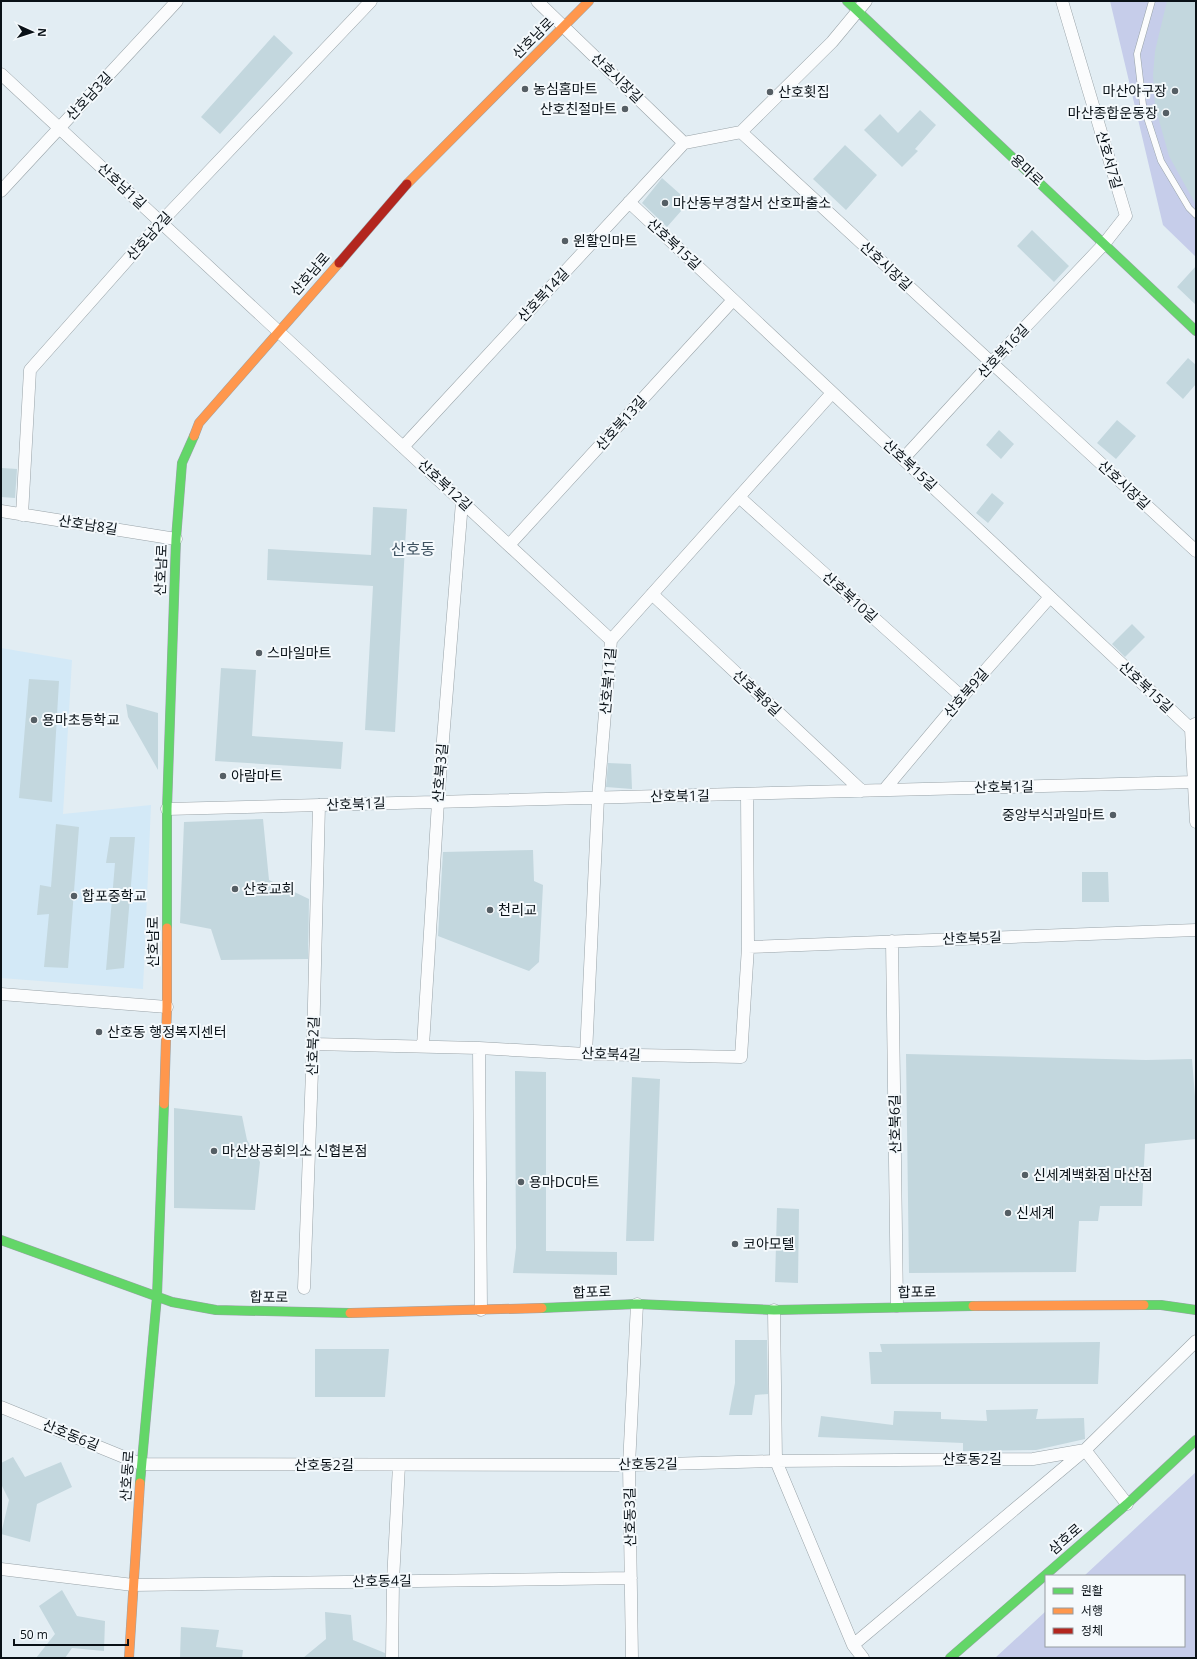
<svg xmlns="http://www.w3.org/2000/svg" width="1197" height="1659" font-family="'Open Sans','Noto Sans KR',sans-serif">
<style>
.built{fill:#d3e9f7}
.green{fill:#c6cdea}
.building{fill:#c3d7de}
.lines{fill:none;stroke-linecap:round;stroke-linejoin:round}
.lane-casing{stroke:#99a3a8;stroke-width:7}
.street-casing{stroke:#99a3a8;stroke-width:13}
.fast-casing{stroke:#99a3a8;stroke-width:10}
.slow-casing{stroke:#99a3a8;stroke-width:10}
.jam-casing{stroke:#99a3a8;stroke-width:10}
.lane{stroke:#fbfcfd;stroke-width:6}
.street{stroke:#fbfcfd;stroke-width:12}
.fast{stroke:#63d668;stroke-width:9}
.slow{stroke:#ff974d;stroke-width:9}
.jam{stroke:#b3261e;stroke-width:9}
.poi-dot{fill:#555e64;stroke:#f4f9fc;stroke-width:1.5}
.labels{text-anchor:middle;stroke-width:4;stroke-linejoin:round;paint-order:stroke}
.street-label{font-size:14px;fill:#091117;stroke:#f4f9fc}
.poi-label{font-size:14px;fill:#091117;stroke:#f4f9fc;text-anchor:start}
.quarter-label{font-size:16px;fill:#3e5260;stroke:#f4f9fc}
</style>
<rect width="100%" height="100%" fill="#e2edf3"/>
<path class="built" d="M1 648 72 660 63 814 151 805 143 989 1 978Z"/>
<path class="green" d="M1110 1H1196V257L1163 225Z
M1196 1472V1658H995L1046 1611V1646H1184V1576H1084Z"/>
<path class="building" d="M1167 1H1196V205L1169 156 1155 106 1153 75 1155 51Z
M274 35 293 53 220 134 201 117Z
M920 110 936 125 915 149 918 151 902 167 864 130 880 114 898 133Z
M845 145 877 175 846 210 813 179Z
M662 178 689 202 667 227 642 203Z
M1032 230 1069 266 1054 282 1017 246Z
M1196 266V305L1177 287Z
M1188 358 1196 365V384L1183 399 1166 383Z
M1117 420 1136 436 1116 459 1097 443Z
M999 430 1014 444 1001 459 986 445Z
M2 468 17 469 15 498 1 497Z
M992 493 1004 503 988 523 976 513Z
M373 507 407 509 395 732 365 730 373 586 267 580 268 549 371 555Z
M1132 624 1145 637 1125 657 1112 644Z
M221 668 256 670 252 736 343 742 341 769 215 761Z
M29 679 59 681 52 802 19 798Z
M126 704 158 713V770L128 717Z
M608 763 631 764 632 789 606 787Z
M263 819 269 880 309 899 308 959 221 960 211 929 180 923 184 822Z
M56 824 79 827 68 968 44 967 49 914 37 915 40 885 51 887Z
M110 837H135L124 968 106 970 115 863H106Z
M533 850 534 881 543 885 539 962 529 971 438 936 443 852Z
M1082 872H1108L1109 902H1082Z
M906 1054 1146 1060 1192 1059 1196 1109V1139L1145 1144 1142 1206H1100L1098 1221H1079L1076 1272 909 1273Z
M515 1071 546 1072V1251L617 1252V1275L513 1273 516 1248Z
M632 1077 660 1079 654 1241H626Z
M174 1108 242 1116 247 1140 260 1162 255 1210 174 1208Z
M777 1208 799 1209 798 1283 775 1282Z
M735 1340H767L768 1394 755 1395 752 1415H729L735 1383Z
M1100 1342 1098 1384H871L869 1352H882L880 1344Z
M315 1349H389L385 1397H315Z
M1038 1409 1036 1419 1084 1418 1085 1439 1036 1450 963 1451V1443L818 1437 821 1416 893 1425 894 1411 941 1412V1419L987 1421 986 1410Z
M13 1457 25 1477 61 1462 72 1487 37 1504 30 1542 1 1534 9 1500 1 1484V1463Z
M62 1590 77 1616 105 1621 104 1651 72 1648 65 1658H36L55 1634 39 1606Z
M325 1612 351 1615 353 1640 385 1653V1658H303L326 1639Z
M181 1627 219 1630 216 1647 243 1650 242 1658H180Z"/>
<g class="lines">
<defs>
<path id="lane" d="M1152 1 1137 54 1143 105 1161 161 1189 208 1196 215"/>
<path id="street" d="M537 1 684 143 741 132
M1 74 611 640
M741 132 1196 551
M741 132 832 42 866 1
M1 191 177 1
M629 202 1191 729
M403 447 684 143
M903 459 991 363 1104 244 1126 216 1062 1
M739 497 962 697
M1 511 176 539
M22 515 30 370 161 222 371 1
M509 545 733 300
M652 594 862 791
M1195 724 1191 729 1196 822
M884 790 962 697 1050 597
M167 809 1194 782
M892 941 897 1306
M748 947 1196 930
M1 994 167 1007
M313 1044 479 1048
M423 1046 438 802 462 502
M586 1054 598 798 611 640 832 393
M304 1288 313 1044 319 805
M481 1310 479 1048 586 1054 741 1057 748 947 747 794
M774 1310 776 1461 853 1645 863 1658
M1 1407 141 1464 629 1465 776 1461 1033 1459 1085 1450 1127 1504
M1 1569 133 1585 631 1578
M853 1645 1085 1450 1196 1341
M392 1658 393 1581 399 1465
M632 1658 629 1465 637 1304"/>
<path id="fast" d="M847 1 1196 331
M167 928V809L176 539 182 463 194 436
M1 1240 172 1302 216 1310 350 1313
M1144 1305H1161L1196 1310
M542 1308 637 1304 774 1310 973 1306
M140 1483 157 1296 164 1104
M950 1658 1127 1504 1196 1440"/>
<path id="slow" d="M407 184 589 1
M194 436 199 423 339 263
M164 1104 167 1007V928
M973 1306 1144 1305
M350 1313 542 1308
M129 1658 140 1483"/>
<path id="jam" d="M339 263 407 184"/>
</defs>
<use href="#lane" class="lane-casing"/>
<use href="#street" class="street-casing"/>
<use href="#fast" class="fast-casing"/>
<use href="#slow" class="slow-casing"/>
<use href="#jam" class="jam-casing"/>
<use href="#lane" class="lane"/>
<use href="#street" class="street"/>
<use href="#fast" class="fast"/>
<use href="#slow" class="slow"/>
<use href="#jam" class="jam"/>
</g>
<g class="poi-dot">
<circle cx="525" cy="89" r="4"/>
<circle cx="1175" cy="91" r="4"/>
<circle cx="770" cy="92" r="4"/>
<circle cx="625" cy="109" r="4"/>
<circle cx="1166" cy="113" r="4"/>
<circle cx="665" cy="203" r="4"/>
<circle cx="565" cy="241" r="4"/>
<circle cx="259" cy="653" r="4"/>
<circle cx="34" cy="720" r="4"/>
<circle cx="223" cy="776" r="4"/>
<circle cx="1113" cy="815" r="4"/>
<circle cx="235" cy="889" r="4"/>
<circle cx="74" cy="896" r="4"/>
<circle cx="490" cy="910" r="4"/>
<circle cx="99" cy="1032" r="4"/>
<circle cx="214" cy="1151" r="4"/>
<circle cx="1025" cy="1175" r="4"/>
<circle cx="521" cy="1182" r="4"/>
<circle cx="1008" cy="1213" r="4"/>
<circle cx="735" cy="1244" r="4"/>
</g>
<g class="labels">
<g class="street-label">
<text transform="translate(533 38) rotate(-45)" y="5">산호남로</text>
<text transform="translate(617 78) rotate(44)" y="5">산호시장길</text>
<text transform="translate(89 96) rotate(-47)" y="5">산호남3길</text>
<text transform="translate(1109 160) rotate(74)" y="5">산호서7길</text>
<text transform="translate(1027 170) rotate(43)" y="5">용마로</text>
<text transform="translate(122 186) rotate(43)" y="5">산호남1길</text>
<text transform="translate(149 236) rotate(-48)" y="5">산호남2길</text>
<text transform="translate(674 244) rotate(43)" y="5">산호북15길</text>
<text transform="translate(886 266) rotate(43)" y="5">산호시장길</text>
<text transform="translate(310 274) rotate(-49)" y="5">산호남로</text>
<text transform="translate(543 295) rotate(-47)" y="5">산호북14길</text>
<text transform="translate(1003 351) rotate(-47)" y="5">산호북16길</text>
<text transform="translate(621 423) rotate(-48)" y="5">산호북13길</text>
<text transform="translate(910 465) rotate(43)" y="5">산호북15길</text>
<text transform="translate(445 485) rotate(43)" y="5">산호북12길</text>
<text transform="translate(1124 485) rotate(43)" y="5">산호시장길</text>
<text transform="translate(88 525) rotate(9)" y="5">산호남8길</text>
<text transform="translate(161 570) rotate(-88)" y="5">산호남로</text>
<text transform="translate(850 597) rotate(42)" y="5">산호북10길</text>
<text transform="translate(608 681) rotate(-85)" y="5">산호북11길</text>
<text transform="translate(1146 687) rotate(43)" y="5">산호북15길</text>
<text transform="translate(757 693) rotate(43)" y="5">산호북8길</text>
<text transform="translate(966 693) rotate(-49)" y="5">산호북9길</text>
<text transform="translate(440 773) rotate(-85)" y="5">산호북3길</text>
<text transform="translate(1004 787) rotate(-1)" y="5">산호북1길</text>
<text transform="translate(680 796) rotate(-1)" y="5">산호북1길</text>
<text transform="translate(356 804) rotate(-2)" y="5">산호북1길</text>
<text transform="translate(972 938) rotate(-2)" y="5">산호북5길</text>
<text transform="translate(153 942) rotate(-90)" y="5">산호남로</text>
<text transform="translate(313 1046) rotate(-88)" y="5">산호북2길</text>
<text transform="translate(611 1054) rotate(2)" y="5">산호북4길</text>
<text transform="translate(895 1124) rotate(-91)" y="5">산호북6길</text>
<text transform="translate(592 1292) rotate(-2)" y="5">합포로</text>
<text transform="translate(917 1292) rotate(-1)" y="5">합포로</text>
<text transform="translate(269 1297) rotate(1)" y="5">합포로</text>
<text transform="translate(71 1435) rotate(22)" y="5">산호동6길</text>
<text x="972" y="1464">산호동2길</text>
<text transform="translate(648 1464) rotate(-1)" y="5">산호동2길</text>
<text x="324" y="1470">산호동2길</text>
<text transform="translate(127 1476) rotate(-86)" y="5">산호동로</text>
<text transform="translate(630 1517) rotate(-91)" y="5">산호동3길</text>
<text transform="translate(1065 1539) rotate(-41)" y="5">삼호로</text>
<text transform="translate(382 1581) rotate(-1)" y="5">산호동4길</text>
</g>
<g class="poi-label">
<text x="533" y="94">농심홈마트</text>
<text x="1167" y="96" text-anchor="end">마산야구장</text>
<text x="778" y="97">산호횟집</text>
<text x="617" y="114" text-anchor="end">산호친절마트</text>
<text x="1158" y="118" text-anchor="end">마산종합운동장</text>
<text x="673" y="208">마산동부경찰서 산호파출소</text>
<text x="573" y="246">윈할인마트</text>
<text x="267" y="658">스마일마트</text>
<text x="42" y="725">용마초등학교</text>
<text x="231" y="781">아람마트</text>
<text x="1105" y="820" text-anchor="end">중앙부식과일마트</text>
<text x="243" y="894">산호교회</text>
<text x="82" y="901">합포중학교</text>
<text x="498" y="915">천리교</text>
<text x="107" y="1037">산호동 행정복지센터</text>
<text x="222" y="1156">마산상공회의소 신협본점</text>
<text x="1033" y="1180">신세계백화점 마산점</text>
<text x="529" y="1187">용마DC마트</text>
<text x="1016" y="1218">신세계</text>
<text x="743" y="1249">코아모텔</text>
</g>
<g class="quarter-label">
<text x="413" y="555">산호동</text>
</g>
</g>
<rect width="1197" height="1659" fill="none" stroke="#091117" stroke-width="4"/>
<rect x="1045" y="1575" width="140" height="72" fill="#f4f9fc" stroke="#969ca0"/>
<rect x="1053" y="1588" width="20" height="6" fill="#63d668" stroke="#969ca0"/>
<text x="1081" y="1595" font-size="12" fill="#091117">원활</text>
<rect x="1053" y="1608" width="20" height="6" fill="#ff974d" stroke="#969ca0"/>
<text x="1081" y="1615" font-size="12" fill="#091117">서행</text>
<rect x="1053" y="1628" width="20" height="6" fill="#b3261e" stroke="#969ca0"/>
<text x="1081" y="1635" font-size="12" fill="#091117">정체</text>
<g transform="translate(32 32) rotate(93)" stroke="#f4f9fc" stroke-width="3" paint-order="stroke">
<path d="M0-3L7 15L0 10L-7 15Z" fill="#091117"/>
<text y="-6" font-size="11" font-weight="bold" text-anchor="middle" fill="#091117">N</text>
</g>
<path d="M14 1639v6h114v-6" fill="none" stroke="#091117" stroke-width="2"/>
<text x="20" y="1639" font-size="12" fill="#091117" stroke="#f4f9fc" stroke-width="3" paint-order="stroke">50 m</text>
</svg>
